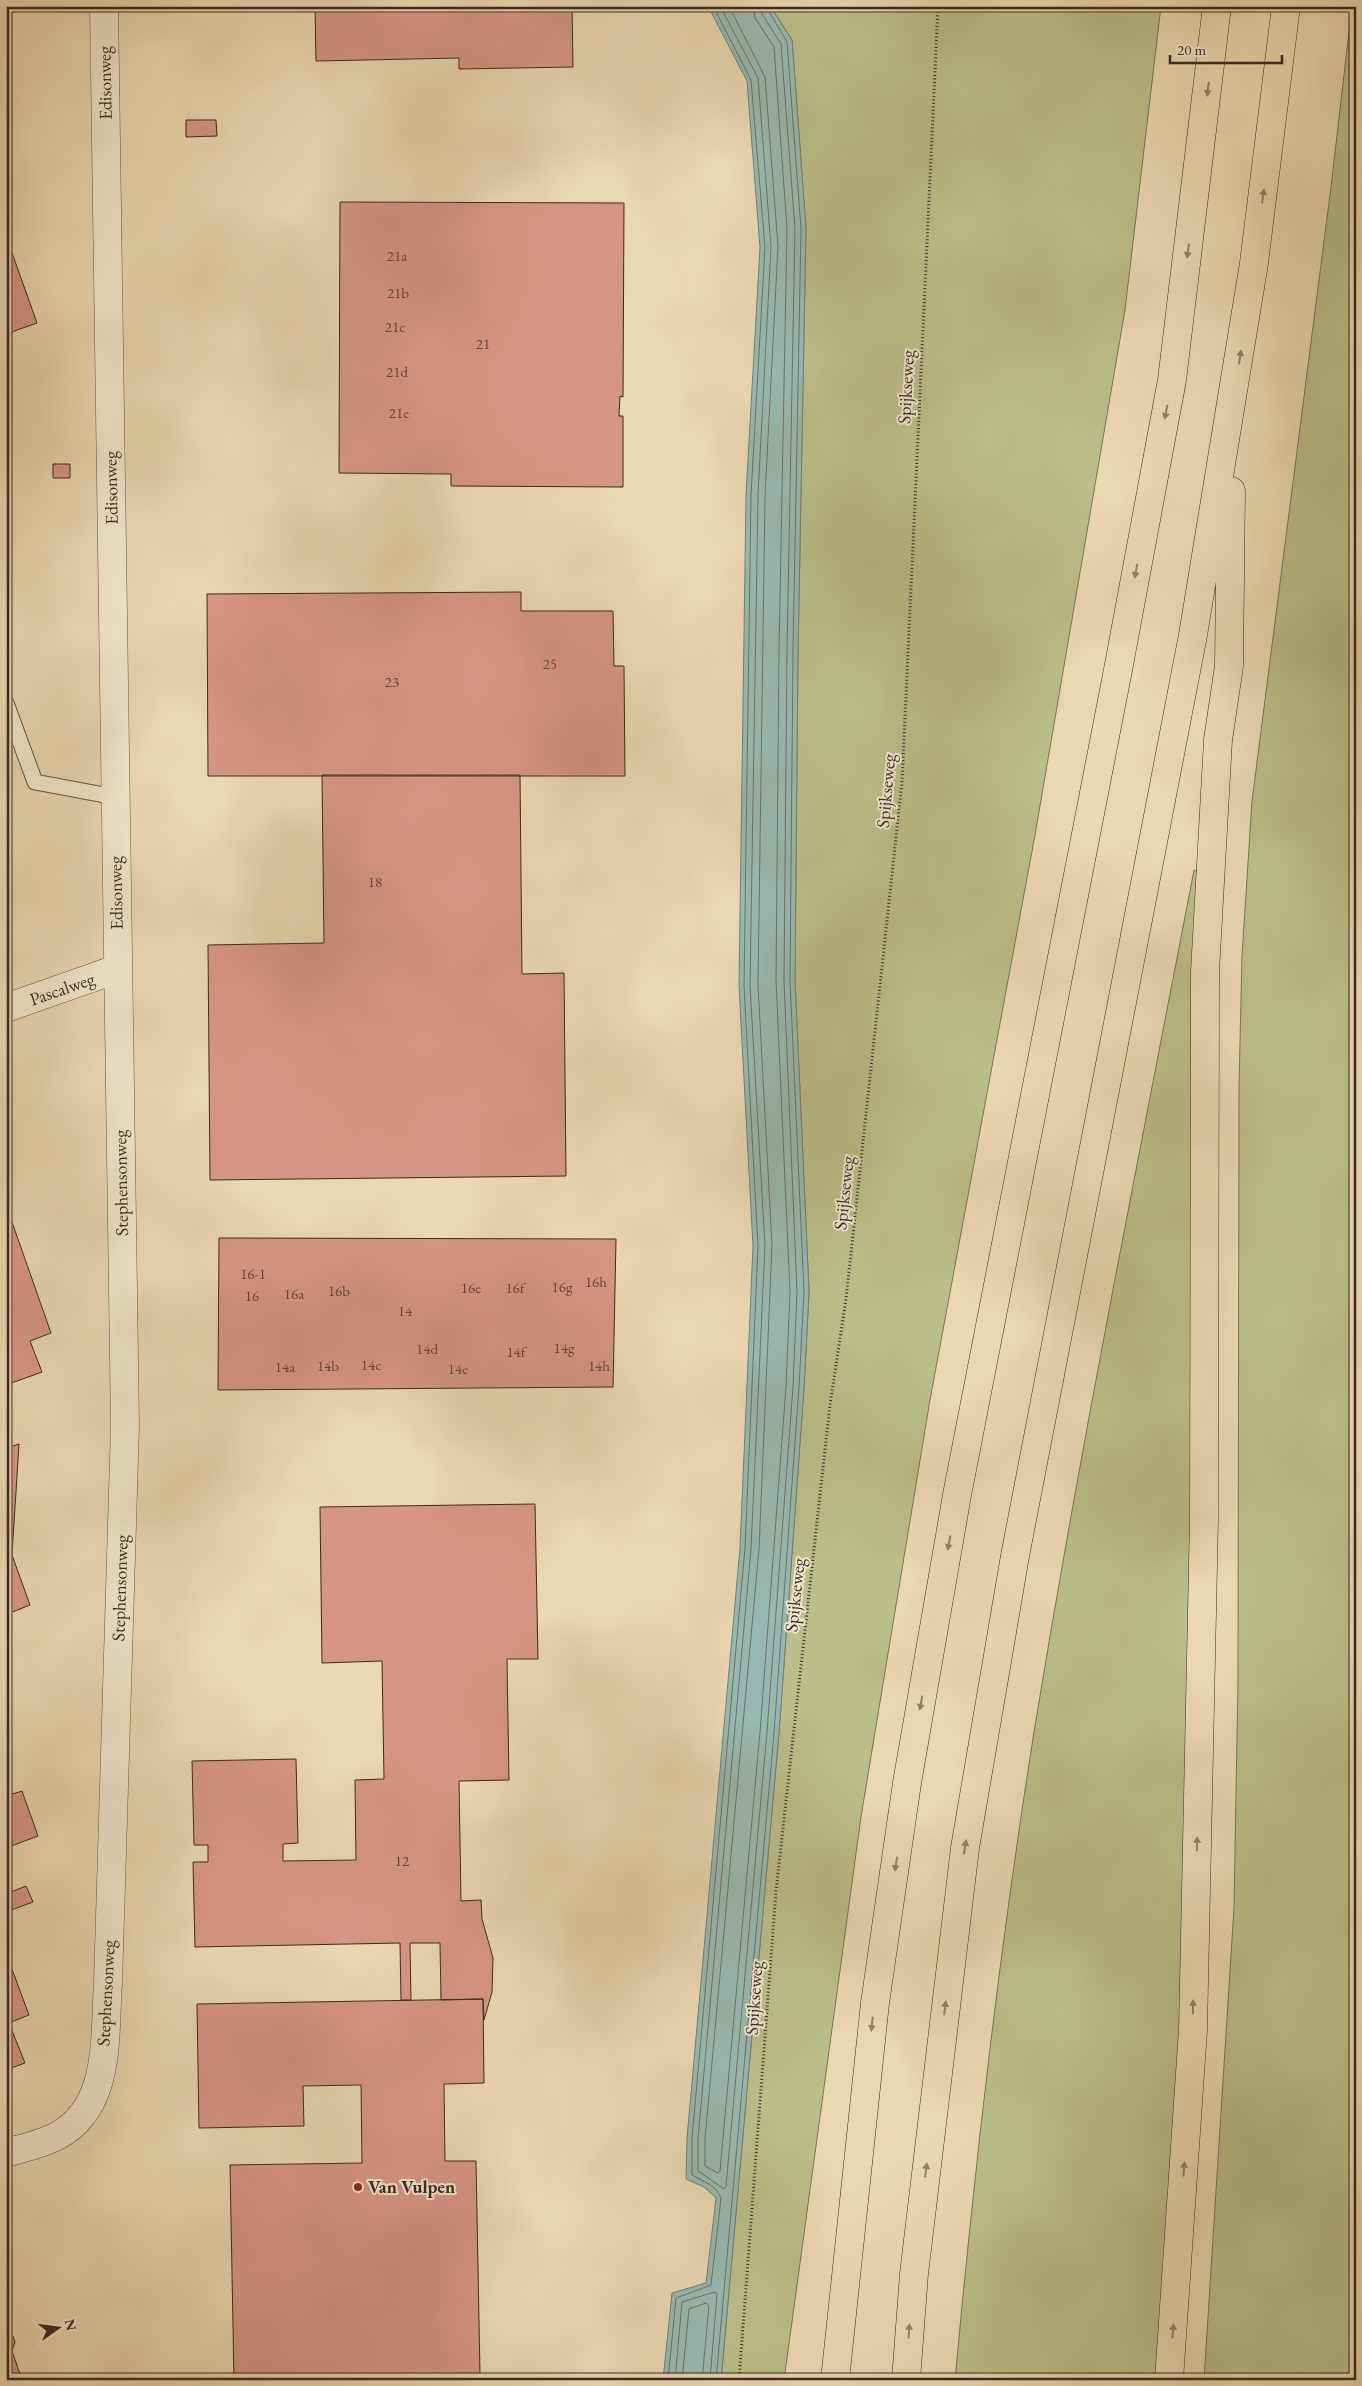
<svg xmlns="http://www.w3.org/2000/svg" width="1362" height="2386" font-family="'EB Garamond',serif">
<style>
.green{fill:#babe8a;stroke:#7a7455}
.water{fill:#98b9b1;stroke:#728077}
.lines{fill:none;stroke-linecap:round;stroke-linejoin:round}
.shore{stroke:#697268;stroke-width:1}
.building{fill:#d79685;stroke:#3a2a20}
.service-casing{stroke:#665644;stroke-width:17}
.minor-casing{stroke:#665644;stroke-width:29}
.motorway-casing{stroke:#3a2a20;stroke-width:29}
.path{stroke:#3a2a20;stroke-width:3;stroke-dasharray:1 2.5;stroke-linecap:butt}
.service{stroke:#f1e6cd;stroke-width:15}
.minor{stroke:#f1e6cd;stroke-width:28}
.motorway{stroke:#ead8b2;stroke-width:28}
.oneway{fill:#928169}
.poi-dot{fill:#8f2418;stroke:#f1e6cd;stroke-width:2}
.labels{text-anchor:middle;stroke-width:4;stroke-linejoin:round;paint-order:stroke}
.number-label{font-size:15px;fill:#614539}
.street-label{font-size:18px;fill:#3a2a20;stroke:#f1e6cd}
.poi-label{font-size:18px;font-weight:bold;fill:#3a2a20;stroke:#f1e6cd;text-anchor:start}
</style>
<rect width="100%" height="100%" fill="#ead8b2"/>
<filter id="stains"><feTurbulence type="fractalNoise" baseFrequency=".004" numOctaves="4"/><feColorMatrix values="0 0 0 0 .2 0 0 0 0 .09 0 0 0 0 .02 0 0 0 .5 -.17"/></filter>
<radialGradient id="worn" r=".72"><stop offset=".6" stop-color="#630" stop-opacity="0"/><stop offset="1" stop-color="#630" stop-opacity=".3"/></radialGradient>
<path class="green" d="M770 6H1161L1125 310 1035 835 930 1400 861 1817 784 2380H721L779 1733 804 1388 809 1292 795 980 798 651 806 228 792 40Z
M1352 6H1356V2380H1204L1234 1908 1238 1682 1239 1087 1242 956 1252 801 1331 187Z
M1194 870 1200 872 1193 1484 1182 1985 1159 2380H955C975 2163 1000 1946 1034 1732 1081 1443 1139 1157 1194 870Z"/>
<path class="water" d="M708 6H770L792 40 806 228 798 651 795 980 809 1292 804 1388 779 1733 721 2380H663L672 2293 706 2283 716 2198 704 2187 686 2179 687 2138 740 1548 753 1246 739 986 746 495 760 247 747 81Z"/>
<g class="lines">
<path class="shore" d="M720 6 758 78 771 247 758 495 750 986 765 1245 751 1549 698 2139V2171L724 2189 726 2186 767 1732 793 1387 797 1292 784 980 787 651 795 229 781 44 762 14 760 6
M729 6 765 77 778 246 765 496 758 985 772 1245 759 1549 705 2139V2166L718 2173 720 2171 760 1732 786 1387 790 1292 776 980 779 651 787 229 774 47 755 18 753 6
M668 2380 676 2298 711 2285 721 2199C718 2186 702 2181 692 2175V2138L745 1548 758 1246 744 986 751 495 765 247 751 80 713 6
M675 2380 682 2302 715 2292 717 2294 710 2380
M682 2380 689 2309 706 2303 709 2306 702 2380
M716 2380 774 1733 799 1387 804 1292 790 980 793 651 801 229 787 42 766 6"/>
</g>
<path class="building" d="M315 6H572L573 67 459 69V58L316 61Z
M186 120H216L217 136 186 137Z
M340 202 624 203 623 397 620 396 619 416H623V487L451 486V474L339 473Z
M6 236 37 323 6 334Z
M53 464H70V478H53Z
M521 592V611H613L614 666H624L625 776H208L207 594Z
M322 775H520L522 974 564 973 566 1176 210 1180 208 945 324 943Z
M6 1205 51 1333 30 1341 42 1372 6 1385Z
M219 1238 616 1239 613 1387 218 1390Z
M19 1444 12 1555 30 1605 10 1613 6 1657V1448Z
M535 1504 538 1659H507L509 1780 459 1781 461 1901 481 1900 482 1919 493 1958 492 1992 484 2020 483 1999 441 2000 440 1943H410L411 2000H401L400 1943 195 1947 193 1862H208V1845H194L192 1761 296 1759 298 1843 283 1844V1861L356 1860 355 1780 384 1779 382 1661 322 1663 320 1507Z
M22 1791 38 1836 6 1848V1796Z
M26 1886 33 1902 6 1912V1894Z
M6 1953 29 2015 9 2023 25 2063 6 2070Z
M483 1999 484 2083 444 2084 445 2161H476L480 2375 234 2380 230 2165 362 2163 361 2085 303 2086 304 2126 199 2128 197 2004Z
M6 2333 13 2336 15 2342 12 2351 22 2380H6Z"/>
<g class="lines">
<defs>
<path id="service" d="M6 703 35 782 115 797"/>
<path id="minor" d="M6 1008 117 969
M6 2153C23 2148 42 2144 57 2136 112 2107 104 2036 108 1983L125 1426 104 6"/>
<path id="motorway" d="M835 2380 875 2003 907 1783 957 1495 1118 670 1172 380 1217 6
M906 2380 914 2274 965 1848 1015 1556 1193 635 1254 263 1286 6
M1169 2380 1193 2030 1204 1519 1205 972 1218 740 1229 666 1231 491"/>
</defs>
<use href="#service" class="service-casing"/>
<use href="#minor" class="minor-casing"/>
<use href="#motorway" class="motorway-casing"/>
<path class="path" d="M739 2380 776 1891 830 1405 846 1299 902 782 938 6"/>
<use href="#service" class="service"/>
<use href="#minor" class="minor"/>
<use href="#motorway" class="motorway"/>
</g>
<defs><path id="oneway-solid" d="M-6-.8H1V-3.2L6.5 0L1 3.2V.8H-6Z" transform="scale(1.25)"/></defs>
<g class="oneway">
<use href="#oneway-solid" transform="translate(1208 89) rotate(97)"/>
<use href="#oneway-solid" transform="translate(1263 196) rotate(-83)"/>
<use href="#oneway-solid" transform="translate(1188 251) rotate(97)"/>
<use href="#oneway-solid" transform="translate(1240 357) rotate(-81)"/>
<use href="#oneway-solid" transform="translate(1166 412) rotate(101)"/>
<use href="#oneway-solid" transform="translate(1136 571) rotate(101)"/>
<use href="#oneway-solid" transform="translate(949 1543) rotate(100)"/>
<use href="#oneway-solid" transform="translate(921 1703) rotate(100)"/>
<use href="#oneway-solid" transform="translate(1197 1844) rotate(-89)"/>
<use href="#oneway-solid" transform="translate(965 1847) rotate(-81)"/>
<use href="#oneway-solid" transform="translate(896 1864) rotate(98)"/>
<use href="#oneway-solid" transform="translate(1193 2007) rotate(-89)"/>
<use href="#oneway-solid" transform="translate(945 2008) rotate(-83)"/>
<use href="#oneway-solid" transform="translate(872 2024) rotate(96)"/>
<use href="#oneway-solid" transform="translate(1184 2169) rotate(-86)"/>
<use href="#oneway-solid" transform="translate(926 2170) rotate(-83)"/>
<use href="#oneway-solid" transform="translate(909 2331) rotate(-86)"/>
<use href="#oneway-solid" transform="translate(1173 2331) rotate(-86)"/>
</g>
<circle class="poi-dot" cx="358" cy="2187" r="5"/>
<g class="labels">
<g class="number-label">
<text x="397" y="261">21a</text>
<text x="398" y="298">21b</text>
<text x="395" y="332">21c</text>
<text x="483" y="349">21</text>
<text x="397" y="377">21d</text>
<text x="399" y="418">21e</text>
<text x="550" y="669">25</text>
<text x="392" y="687">23</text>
<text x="375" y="887">18</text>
<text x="253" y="1279">16-1</text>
<text x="596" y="1287">16h</text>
<text x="562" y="1292">16g</text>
<text x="471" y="1293">16e</text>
<text x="515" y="1293">16f</text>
<text x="339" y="1296">16b</text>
<text x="294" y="1299">16a</text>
<text x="252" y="1301">16</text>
<text x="405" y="1316">14</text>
<text x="564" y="1353">14g</text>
<text x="427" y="1354">14d</text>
<text x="516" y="1357">14f</text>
<text x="371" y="1370">14c</text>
<text x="328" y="1371">14b</text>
<text x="599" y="1371">14h</text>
<text x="285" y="1372">14a</text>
<text x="458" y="1374">14e</text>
<text x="402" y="1866">12</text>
</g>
<g class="street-label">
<text transform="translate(105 83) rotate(-91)" y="6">Edisonweg</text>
<text transform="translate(906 387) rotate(-87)" y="6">Spijkseweg</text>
<text transform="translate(111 488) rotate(-91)" y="6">Edisonweg</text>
<text transform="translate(886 791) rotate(-85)" y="6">Spijkseweg</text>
<text transform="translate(116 893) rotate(-91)" y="6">Edisonweg</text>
<text transform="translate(62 989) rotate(-19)" y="6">Pascalweg</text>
<text transform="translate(121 1183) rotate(-91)" y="6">Stephensonweg</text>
<text transform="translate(844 1193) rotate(-84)" y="6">Spijkseweg</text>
<text transform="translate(120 1588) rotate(-88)" y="6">Stephensonweg</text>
<text transform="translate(795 1595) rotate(-84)" y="6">Spijkseweg</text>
<text transform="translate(106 1993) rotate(-87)" y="6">Stephensonweg</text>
<text transform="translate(754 1998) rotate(-86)" y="6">Spijkseweg</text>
</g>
<g class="poi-label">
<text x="368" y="2193">Van Vulpen</text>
</g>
</g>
<rect width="1362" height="2386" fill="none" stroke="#ead8b2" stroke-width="25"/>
<rect x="8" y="8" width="1347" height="2371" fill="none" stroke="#3a2a20" stroke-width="2.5"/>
<rect x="12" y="12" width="1337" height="2361" fill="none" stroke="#3a2a20"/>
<g transform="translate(58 2328) rotate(76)" stroke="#f1e6cd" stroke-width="4" paint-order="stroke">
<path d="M0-4L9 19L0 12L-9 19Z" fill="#3a2a20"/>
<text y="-8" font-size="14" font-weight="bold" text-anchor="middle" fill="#3a2a20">N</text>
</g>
<path d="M1170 55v8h112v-8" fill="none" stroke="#3a2a20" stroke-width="2.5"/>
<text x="1177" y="55" font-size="15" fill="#3a2a20" stroke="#f1e6cd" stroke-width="4" paint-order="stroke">20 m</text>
<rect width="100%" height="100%" filter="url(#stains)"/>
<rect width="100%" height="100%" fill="url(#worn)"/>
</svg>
